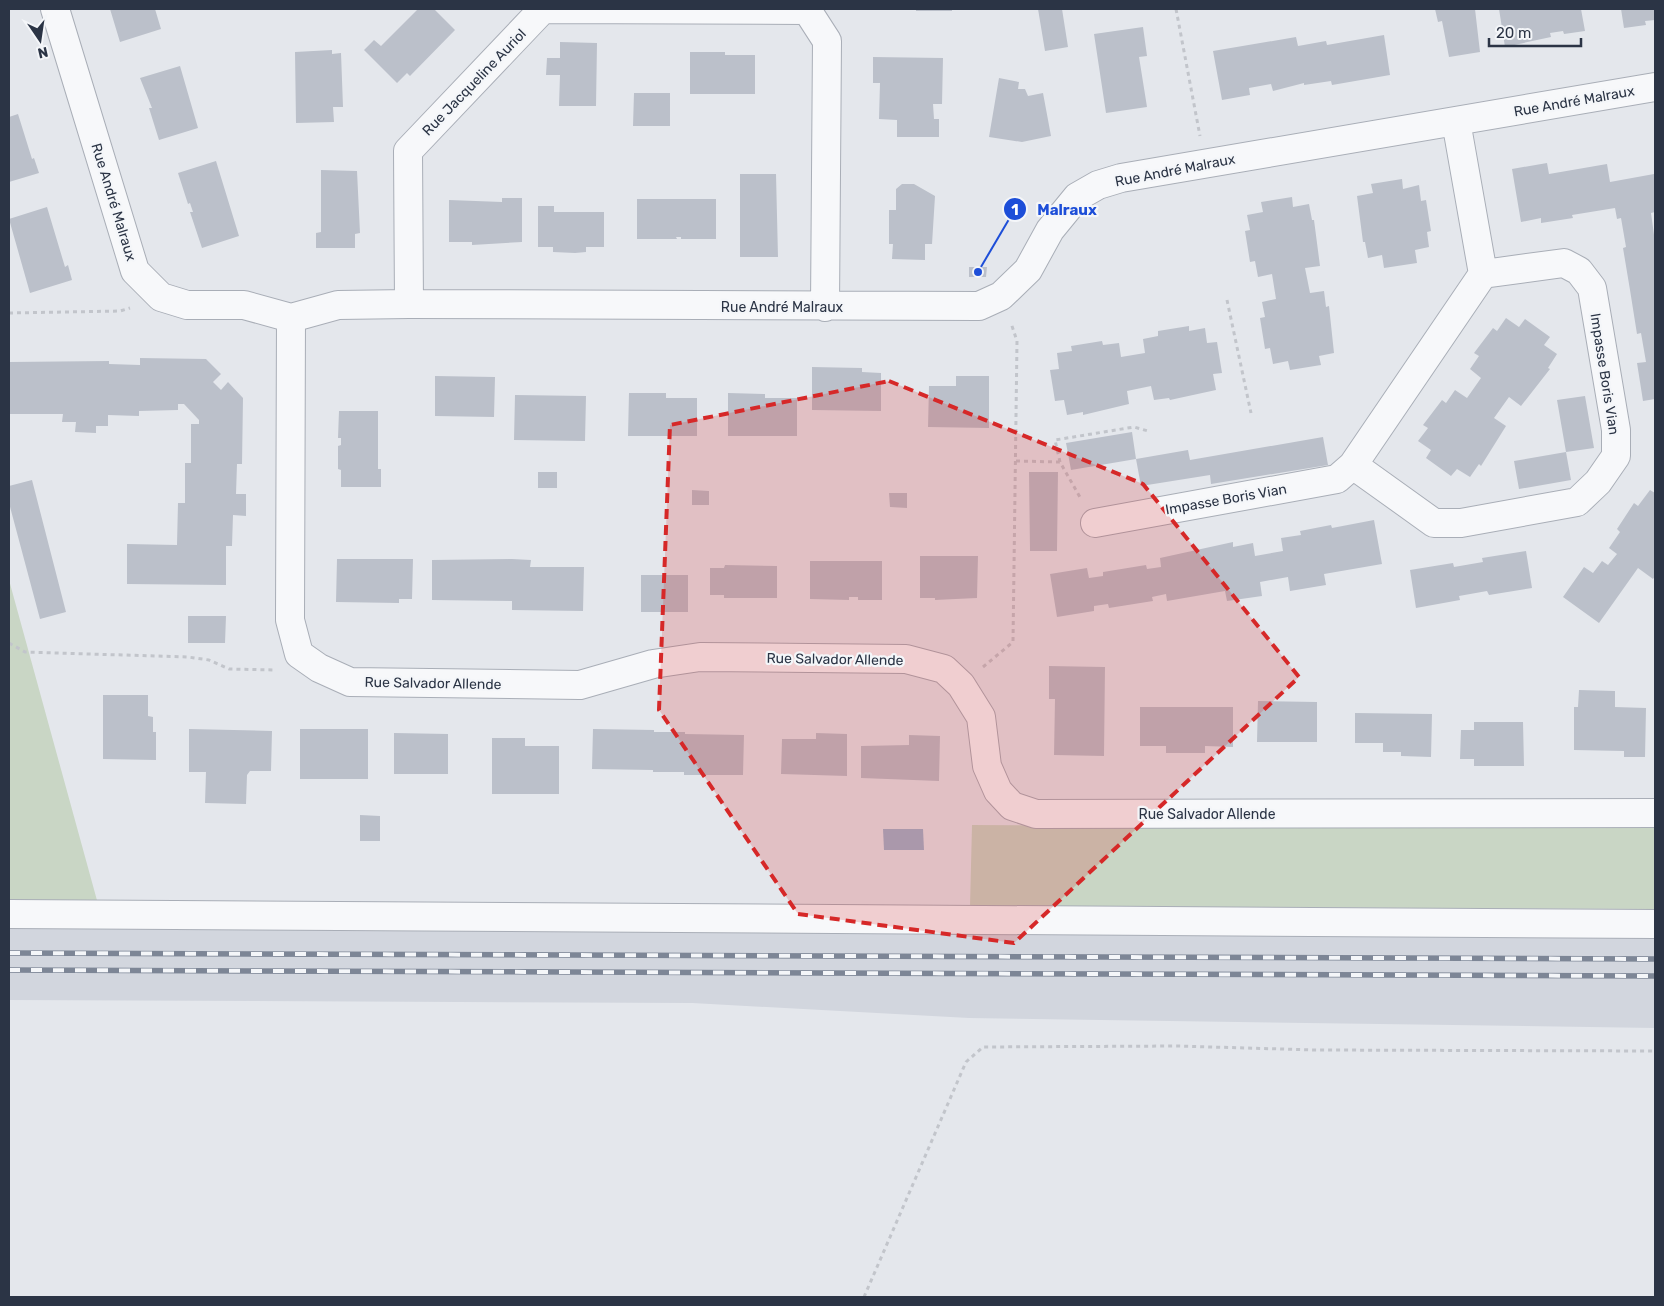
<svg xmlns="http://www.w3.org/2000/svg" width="1664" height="1306" font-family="Rubik,sans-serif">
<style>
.built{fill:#d2d6de}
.green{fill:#c9d6c5}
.water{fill:#9fb4cc}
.building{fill:#bbc0ca}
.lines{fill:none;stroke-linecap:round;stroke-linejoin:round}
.minor-casing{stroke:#a9aeb7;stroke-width:30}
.path{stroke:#c2c5cb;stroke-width:3;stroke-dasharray:4 4;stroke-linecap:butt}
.minor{stroke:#f7f8fa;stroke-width:28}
.rail-casing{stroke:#7d8696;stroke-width:5.5}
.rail{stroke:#f4f6f9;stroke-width:4;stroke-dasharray:11;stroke-linecap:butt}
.marked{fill:#d62828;fill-opacity:0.2;stroke:#d62828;stroke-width:4;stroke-dasharray:10 6;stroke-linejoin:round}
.labels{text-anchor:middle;stroke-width:4.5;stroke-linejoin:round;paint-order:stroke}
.street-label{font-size:14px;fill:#2b3445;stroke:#f4f6f9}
.leader{fill:none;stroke:#1d4ed8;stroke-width:2}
.callout-dot{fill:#1d4ed8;stroke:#f4f6f9;stroke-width:2}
.mark-label{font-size:15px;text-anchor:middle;font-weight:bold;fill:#fff}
.callout-label{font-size:15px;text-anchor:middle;font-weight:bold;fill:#1d4ed8;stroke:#f4f6f9;stroke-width:4.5;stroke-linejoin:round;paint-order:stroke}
</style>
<rect width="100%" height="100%" fill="#e4e7ec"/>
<path class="built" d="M572 904 1655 909V1028L969 1018 692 1003 9 1000V928Z"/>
<path class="green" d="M9 580 98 904H9Z
M972 825 1655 828V909L970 906Z"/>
<path class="water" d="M883 829H923L924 850H884Z"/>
<path class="building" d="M110 9H155L161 29 120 42Z
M418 9H434L455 30 410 76 407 73 397 83 364 50 374 40 381 46Z
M916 9H952V11H916Z
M1038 9H1062L1068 47 1045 51Z
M1435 9H1475L1480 52 1449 57 1442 21 1438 22Z
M1499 9H1581L1585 31 1564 34 1563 31 1550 33 1551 37 1505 47Z
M1621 9H1655V20L1645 21 1646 25 1624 28Z
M1143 27 1147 56 1139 57 1147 107 1106 113 1094 34Z
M1384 35 1390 75 1332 85 1331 81 1304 85V83L1273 91 1271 84 1249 88 1250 95 1222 100 1213 51 1296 37 1298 46 1326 41 1327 45Z
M560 42 597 43 596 106H559L560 75H546L547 58H560Z
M332 50V54L341 53 343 107H333L334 122 296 123 295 52Z
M690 52H725V55H755V94H690Z
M873 57 943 58 942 104H933L934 119H939V137H897V120L879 119 880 83H873Z
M180 66 198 128 159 140 149 108H152L140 78Z
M999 78 1019 82 1018 89H1025L1028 96 1043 93 1051 136 1022 142 989 137Z
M634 93H670V126H633Z
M18 114 32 159 34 158 39 173 9 182V117Z
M216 161 239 236 202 248 190 212H193L190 203 188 204 178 173Z
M1547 163 1549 174 1607 164 1610 182 1654 174 1655 212 1651 213 1655 242V399L1643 401 1637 363 1646 362 1641 333 1637 334 1630 290 1623 248 1626 247 1621 218 1617 219 1615 208 1572 215 1573 218 1541 223V218L1521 222 1512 169Z
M321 170 357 171 360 233 355 234V248H316V233L321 232Z
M740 174H776L778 257H740Z
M1402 179 1403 189 1419 185 1421 201 1426 200 1431 231 1427 232 1429 247 1415 250 1417 263 1384 268 1382 255 1368 258 1365 242H1363L1357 196 1373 193 1371 184Z
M902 184H914L935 196 932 244H925V260L892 259 893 244H889V210H896V189Z
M1292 197 1293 207 1309 204 1312 220H1314L1320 266 1305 268 1310 293 1324 291 1326 307 1329 306 1334 353 1319 356 1321 365 1290 370 1288 361 1273 364 1270 348 1265 349 1260 318 1265 317 1262 302 1276 299 1272 274 1258 277 1255 261 1250 262 1245 231 1250 230 1247 215 1263 212 1261 202Z
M502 198H522V242L472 245V242H449V200L502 202Z
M637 199H716V239H681V237H676L677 239H637Z
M538 206H554V212H604V247H586V252L575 253 553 252V247H538Z
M47 207 65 267 68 265 72 280 30 293 9 219Z
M969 267H987L986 277H969Z
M1506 318 1519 327 1525 319 1550 337 1544 345 1557 354 1548 368 1550 369 1521 406 1509 397 1494 418 1506 426 1481 466 1479 464 1470 477 1457 469 1451 476 1426 458 1431 450 1418 441 1428 428 1423 425 1442 400 1446 403 1455 390 1467 398 1481 378 1470 369 1479 356 1474 353 1493 328 1497 331Z
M1189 326V331L1205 328 1207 343 1217 342 1222 373 1213 374 1216 390 1170 400 1169 398 1154 400 1151 386 1127 391 1129 404 1083 415V412L1067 415 1064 400 1055 401 1050 370 1059 369 1057 353 1072 351 1071 346 1102 341 1103 345 1119 343 1121 357 1145 353 1143 339 1158 336V331Z
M140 358 206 359 221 374 213 382 221 390 228 382 243 398 242 464H237L236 494H246V516L233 515 232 546H226V585L127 584V544L177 545 178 503H185V463H191V424H199V420L184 404H178V410L139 411V416L108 415V426H96V433L75 432 76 422H62L63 414H9V362L109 361V364L140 365Z
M812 367 862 368V372L881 373V411L812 410Z
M435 376 495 377 494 417 435 416Z
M956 376H989V428L928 427 929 386H956Z
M629 393H666V398H697V436H628Z
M728 393 765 394V398H797V436H728Z
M515 395 586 396 585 441 514 440Z
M1585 396 1594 448 1566 452 1571 480 1519 489 1514 461 1566 452 1557 400Z
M339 411H378V469H381V487H341V470L338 469V446L341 445V438H338Z
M1132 432 1136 459 1071 470 1066 443Z
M1323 437 1328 465 1211 484 1210 475 1141 486 1136 459 1188 450 1190 460Z
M538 472H557V488H538Z
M1029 472H1058L1057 551H1030Z
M32 480 66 612 40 619 9 503V486Z
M692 490 709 491V505H692Z
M1650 490 1655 493V576L1653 579 1638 568 1599 623 1563 597 1584 567 1593 573 1602 561 1608 565 1617 554 1609 548 1620 532 1617 529 1634 503 1638 506Z
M889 493H907V508L890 507Z
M1374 520 1382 564 1324 574 1326 585 1290 591 1288 577 1260 582 1262 596 1227 601 1225 591 1167 601 1166 594 1152 597 1153 601 1109 608 1108 604 1094 606V611L1057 617 1050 574 1087 568 1089 578 1103 576V572L1146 565 1147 569 1161 567 1160 558 1233 542V547L1253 543 1255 556 1283 551 1281 538 1301 535 1300 531 1331 525 1332 528Z
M1526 551 1532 588 1489 595 1487 591 1459 596 1460 600 1416 608 1410 570 1453 563 1454 567 1483 562 1482 558Z
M920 556H978L977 598 935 600V598H920Z
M337 559H413L412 599H399V603L336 602Z
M512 559 531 560 530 567H584L583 611 512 610V601L432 600V560Z
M810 561H882V600H858V597H849V600L810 599Z
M725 565 777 566V598H724V595H710V568H724Z
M641 575H688V612H641Z
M188 616H226L225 643H188Z
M1049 666 1105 667 1104 756 1054 755 1055 699H1049Z
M1579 690 1615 691V707L1646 708 1645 757H1624V751L1574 750V707H1578Z
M103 695H148V716L153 717V732H156V760L103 759Z
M1258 701 1317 702V742H1257Z
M1140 707H1233V747L1205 746V753H1166V746H1140Z
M1355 713 1432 714 1431 757 1401 756V752H1383V743H1355Z
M1474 722H1523L1524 766H1474V759H1460L1461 730H1474Z
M189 729 272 731 271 771H250L247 775 246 804 205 803 206 772H189Z
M300 729H368V779H300Z
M593 729 654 730V732H685V734L744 735 743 775H684V772H653V770L592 769Z
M394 733 448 734V774H394Z
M816 733 847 734V776L781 774 782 739H816Z
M909 735 940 736 939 781 861 778V746L909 745Z
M492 738H525V746H559V794H492Z
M360 815 380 816V841H360Z"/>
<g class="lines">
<defs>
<path id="minor" d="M55 9 135 271 161 297 187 305H244L291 318 338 305 409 304 979 306 1001 296 1028 270 1050 230 1077 197 1098 185 1121 178 1655 87
M409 304 408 151 543 9 807 10 827 41 825 307
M291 318 290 620 299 654 319 668 350 682 580 685 653 664 700 657 906 659 944 669 961 685 981 717 987 766 998 791 1012 806 1036 814 1655 813
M1353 465 1434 523H1461L1577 502 1598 482 1616 456V430L1592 288 1579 271 1564 263 1483 274
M1095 523 1337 479 1353 465 1483 274 1456 121
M9 914 1655 924"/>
</defs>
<use href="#minor" class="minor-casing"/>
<path class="path" d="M1176 9 1200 136
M1227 300 1251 413
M9 313 120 311 130 308
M1016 461 1060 462 1081 499
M1060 462 1055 440 1134 427 1148 431
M9 643 25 652 188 657 209 660 229 669 275 670
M983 667 1013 642 1017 341 1011 323
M864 1297 966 1062 983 1047 1177 1046 1315 1050 1655 1051"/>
<use href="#minor" class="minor"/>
<defs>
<path id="rail" d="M9 953 1655 959
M9 970 1655 976"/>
</defs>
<use href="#rail" class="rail-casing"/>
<use href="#rail" class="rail"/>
</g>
<path class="marked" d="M889 381 1143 484 1299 677 1014 943 798 914 659 710 670 425Z"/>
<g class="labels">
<g class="street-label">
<text transform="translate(474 82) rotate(-46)" y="5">Rue Jacqueline Auriol</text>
<text transform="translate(1574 101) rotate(-10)" y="5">Rue André Malraux</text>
<text transform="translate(1175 170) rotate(-11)" y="5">Rue André Malraux</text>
<text transform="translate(114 202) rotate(73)" y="5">Rue André Malraux</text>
<text x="782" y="312">Rue André Malraux</text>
<text transform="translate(1605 374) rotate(81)" y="5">Impasse Boris Vian</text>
<text transform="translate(1226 499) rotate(-10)" y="5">Impasse Boris Vian</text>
<text transform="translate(835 659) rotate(1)" y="5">Rue Salvador Allende</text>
<text transform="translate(433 683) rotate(1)" y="5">Rue Salvador Allende</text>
<text x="1207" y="819">Rue Salvador Allende</text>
</g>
</g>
<path class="leader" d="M978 272L1015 209"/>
<g class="callout-dot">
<circle cx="978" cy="272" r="5"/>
<circle cx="1015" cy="209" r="12"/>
</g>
<g class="mark-label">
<text x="1015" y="215">1</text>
</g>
<g class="callout-label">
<text x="1067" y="215">Malraux</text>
</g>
<rect width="1664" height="1306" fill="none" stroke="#2b3445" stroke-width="20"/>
<g transform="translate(40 40) rotate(167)" stroke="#f4f6f9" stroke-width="4" paint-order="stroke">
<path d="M0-4L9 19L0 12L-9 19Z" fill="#2b3445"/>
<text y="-8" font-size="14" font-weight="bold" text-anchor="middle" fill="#2b3445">N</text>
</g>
<path d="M1489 38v8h92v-8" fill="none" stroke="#2b3445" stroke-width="2.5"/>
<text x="1496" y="38" font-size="15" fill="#2b3445" stroke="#f4f6f9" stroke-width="4" paint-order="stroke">20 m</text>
</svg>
